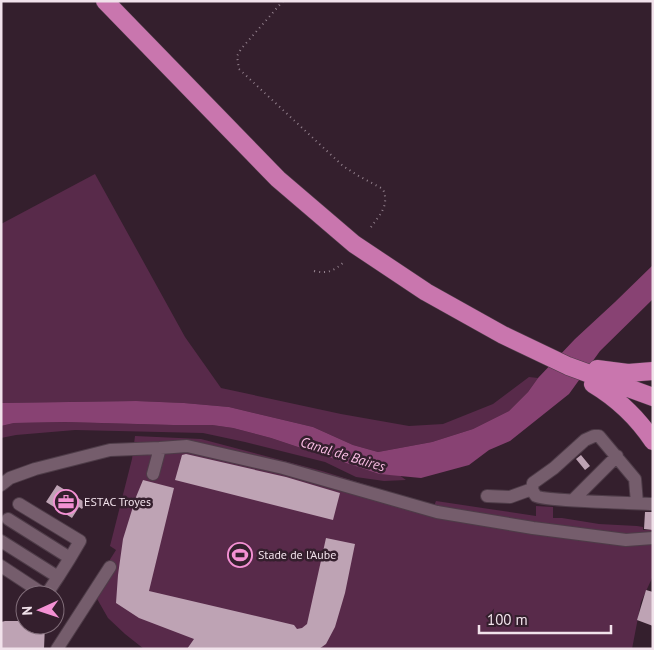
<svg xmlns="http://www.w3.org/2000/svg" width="654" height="650" font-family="'PT Sans',sans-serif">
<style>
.green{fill:#582a4a}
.water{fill:#884273}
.building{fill:#bea3b4}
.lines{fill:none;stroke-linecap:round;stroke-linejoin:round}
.minor-casing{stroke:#4e3c48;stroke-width:14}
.highway-casing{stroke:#4e3c48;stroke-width:19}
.path{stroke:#93818d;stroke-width:2;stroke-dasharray:1 4;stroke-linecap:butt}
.minor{stroke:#755d6c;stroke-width:12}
.highway{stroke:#c976ae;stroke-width:18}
.labels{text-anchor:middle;stroke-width:5;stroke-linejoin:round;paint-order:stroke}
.poi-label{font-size:12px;fill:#f1e2eb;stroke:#341f2d;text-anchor:start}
.water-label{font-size:14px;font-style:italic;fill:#fabde4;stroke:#341f2d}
</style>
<rect width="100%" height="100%" fill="#341f2d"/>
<path class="green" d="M95 174 185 337 221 388 341 414 409 426 443 424 493 404 529 377 538 378 528 392 509 411 473 429 432 442 378 452 353 445 313 427 229 407 184 403 136 401 1 403V224Z
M65 422 173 425H212L233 428 271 438 379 474 399 475 406 480 384 481 356 477 325 462 245 442 203 433 75 430 16 435 1 438V426L14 423Z
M135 436 201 439 322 471 434 506 436 501 536 516V506L553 507V518H562L599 524 637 526 643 527V530H653V576L641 602 632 649H144L125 634 108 618 96 597 87 596 116 550 110 546 132 459Z"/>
<path class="water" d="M653 265V299L600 351 569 394 510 441 489 450 469 465 421 478 379 474 271 438 233 428 212 425H173L65 422 14 423 1 426V403L136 401 184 403 229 407 313 427 353 445 378 452 432 442 473 429 509 411 528 392 538 378 575 339 615 302Z"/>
<path class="building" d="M186 454 286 477 340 493 333 520 175 480 182 455Z
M581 455 590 466 585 470 576 459Z
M143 480 174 488 149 591 294 625 297 629 302 628 307 624 326 538 355 544 345 593 335 627 326 644 319 649H187L194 639 139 618 116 603 118 575 123 539 136 497Z
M57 485 86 503 82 509 79 507 72 518 46 502Z
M645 512H653V530L644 529Z
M646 590 653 592V626L637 620Z
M5 621H21L25 622V625H45L44 649H1V622Z"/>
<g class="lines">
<defs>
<path id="minor" d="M160 448 187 446 283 468 437 512 533 528 626 540 653 538
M1 485 10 478 35 469 110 450 160 448 153 474
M487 496 510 497 532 489
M573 500 617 456
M637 503 635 479 599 436H594L585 440 554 468 533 483 532 489C532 490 535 495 536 496 544 501 636 503 653 504
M19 504 80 541 70 558
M8 519 70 558 58 577
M1 541 58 577 46 595
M1 566 45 595
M57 649 110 567"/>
<path id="highway" d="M105 1 278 179 354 244 426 292 503 335 568 366 653 397
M597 369 628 373 653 371
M593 384C618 399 637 417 653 441"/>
</defs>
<use href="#minor" class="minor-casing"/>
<use href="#highway" class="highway-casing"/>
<path class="path" d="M283 1 241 49 237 56 239 69 343 166 357 175 383 189C390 207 379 215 369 230
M314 271C327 274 334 271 344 262"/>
<use href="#minor" class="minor"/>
<use href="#highway" class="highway"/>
</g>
<defs>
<symbol id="office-ring" viewBox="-11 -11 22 22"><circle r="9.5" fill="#341f2d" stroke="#f491d4" stroke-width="1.5"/><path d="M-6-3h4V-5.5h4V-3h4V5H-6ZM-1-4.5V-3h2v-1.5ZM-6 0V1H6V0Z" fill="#f491d4"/></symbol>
<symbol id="stadium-ring" viewBox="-11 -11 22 22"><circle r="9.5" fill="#341f2d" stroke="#f491d4" stroke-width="1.5"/><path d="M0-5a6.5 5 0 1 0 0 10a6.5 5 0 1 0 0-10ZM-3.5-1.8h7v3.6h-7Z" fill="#f491d4"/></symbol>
</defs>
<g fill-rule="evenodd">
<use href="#office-ring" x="52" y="488" width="28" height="28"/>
<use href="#stadium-ring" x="226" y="541" width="28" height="28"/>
</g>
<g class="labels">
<g class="poi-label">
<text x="84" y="506">ESTAC Troyes</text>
<text x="258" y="559">Stade de l’Aube</text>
</g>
<g class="water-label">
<text transform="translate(343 454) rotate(17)" y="5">Canal de Baires</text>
</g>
</g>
<rect width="654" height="650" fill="none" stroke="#f1e2eb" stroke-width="5"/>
<g transform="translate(40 610) rotate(267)"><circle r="24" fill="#341f2d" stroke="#806d79"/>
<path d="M0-4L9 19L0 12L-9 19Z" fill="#f491d4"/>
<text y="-8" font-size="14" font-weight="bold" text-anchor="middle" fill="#f1e2eb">N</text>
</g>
<path d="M479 625v8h132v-8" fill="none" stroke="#f1e2eb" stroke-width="2.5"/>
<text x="487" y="625" font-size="15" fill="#f1e2eb" stroke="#341f2d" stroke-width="4" paint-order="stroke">100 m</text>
</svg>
